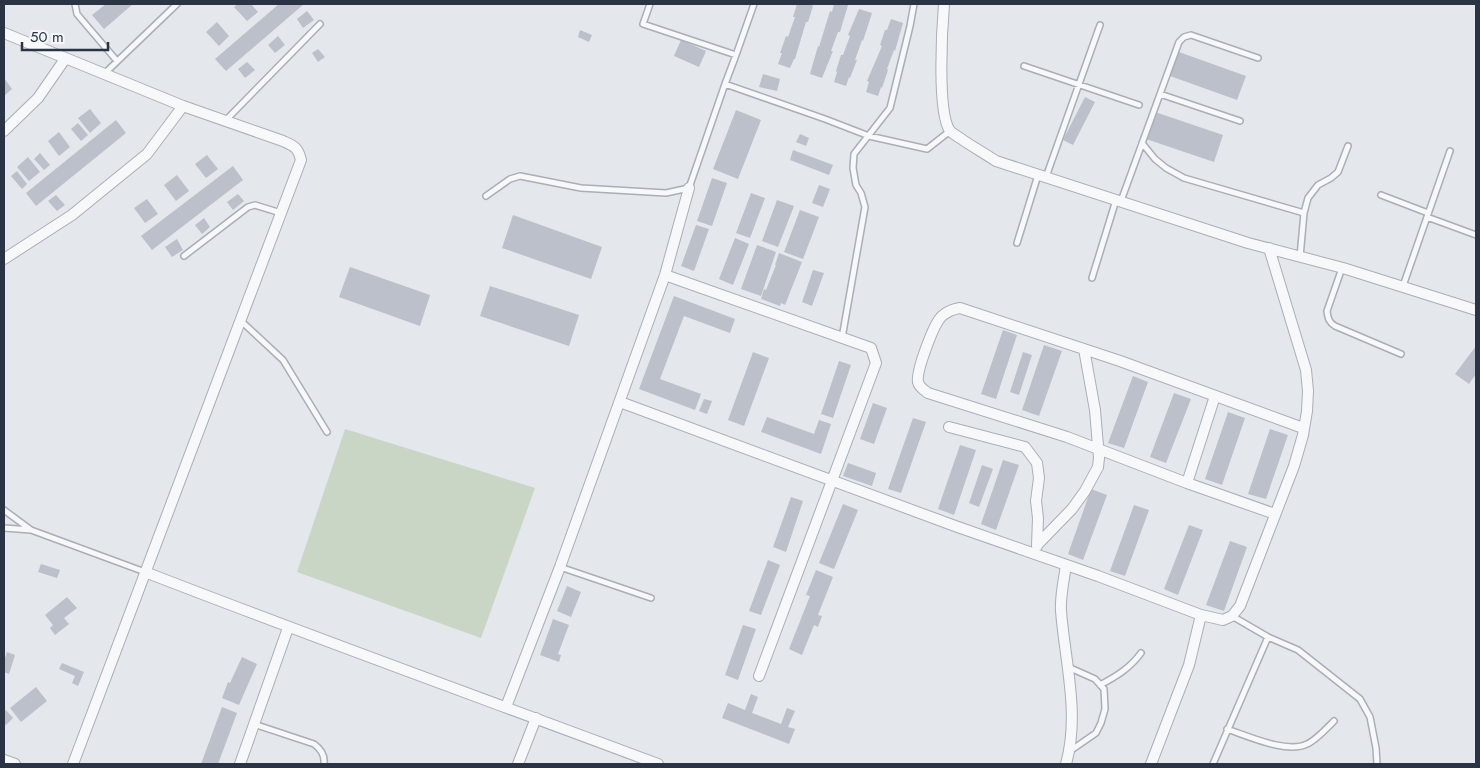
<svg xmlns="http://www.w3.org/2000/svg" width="1480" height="768" font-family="Jost,sans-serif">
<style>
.green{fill:#c9d6c5}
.building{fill:#bbc0ca}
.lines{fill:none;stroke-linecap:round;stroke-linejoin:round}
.lane-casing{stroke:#a9aeb7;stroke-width:8}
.street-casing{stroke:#a9aeb7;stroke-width:12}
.lane{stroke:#f7f8fa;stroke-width:5}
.street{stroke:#f7f8fa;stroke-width:10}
</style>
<rect width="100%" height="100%" fill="#e4e7ec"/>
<path class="green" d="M345 429 535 488 481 638 297 572Z"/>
<path class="building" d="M106 4H133L104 29 92 15Z
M238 4H251L258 12 247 21 234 7Z
M279 4H304L226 71 215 59Z
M797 4H813L812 6H813L808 22H806L795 59H794L790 68 778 64 782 53H780L786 36 788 37 795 17H793Z
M834 4 848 5 840 32H838L831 51H833L822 78 810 74 818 46 819 47 830 11 832 12Z
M859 9 872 13 863 41 862 40 855 60H857L850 78 849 77 846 86 834 82 837 72 836 71 841 55H843L850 36 848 35Z
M307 11 314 20 303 28 297 19Z
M891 19 903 23 895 51 894 50 887 69 888 70 882 88 881 87 878 96 866 92 869 82 867 81 882 46 880 45 885 30H887Z
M217 22 229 36 219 46 206 32Z
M580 30 592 35 589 42 578 37Z
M278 36 285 45 275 53 268 45Z
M681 40 706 51 699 67 674 56Z
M318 49 325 57 318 62 312 53Z
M1179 52 1246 76 1237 100 1170 76Z
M247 62 255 70 245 78 238 69Z
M763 74 780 79 777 91 759 87Z
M4 78 12 89 4 96Z
M1085 97 1095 102 1073 145 1063 140Z
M90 109 101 123 90 133 78 118Z
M736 110 761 120 738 179 713 169Z
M1155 112 1223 135 1214 162 1146 139Z
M116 120 126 133 36 206 26 193Z
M78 123 88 135 81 141 71 129Z
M59 132 70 147 59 156 48 141Z
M800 134 809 138 806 146 796 142Z
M793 150 833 165 829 175 790 160Z
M40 153 50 165 44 170 34 159Z
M207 155 218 169 206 178 195 164Z
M28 157 40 172 29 181 17 167Z
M233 166 243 180 152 250 141 236Z
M17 171 27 184 22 189 11 176Z
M177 175 189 191 176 201 164 185Z
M712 178 727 183 712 226 697 221Z
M819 185 830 189 823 207 812 203Z
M751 193 765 198 750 238 736 233Z
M238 194 244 201 233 210 227 202Z
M56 195 65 205 57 211 48 201Z
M147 199 158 214 145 223 134 208Z
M777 200 794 206 778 247 762 241Z
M800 210 819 217 803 259 784 252Z
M513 215 602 247 591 279 502 248Z
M204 218 210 227 202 234 195 225Z
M696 225 709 229 694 271 681 266Z
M735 238 749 244 733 285 719 279Z
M177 239 183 250 172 257 165 247Z
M757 245 776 252 761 296 741 289Z
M779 253 802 262 785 305 781 303 780 306 761 299 764 289 766 290 776 265H775Z
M350 267 430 295 420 326 339 297Z
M813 270 824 273 812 306 802 302Z
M490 286 579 315 569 346 480 316Z
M674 296 735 319 730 333 684 316 660 379 701 394 695 410 639 389Z
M1003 330 1017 335 996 399 981 394Z
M1044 345 1062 351 1039 416 1022 410Z
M1476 346V374L1469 384 1455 374Z
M753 352 769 358 744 426 728 420Z
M1023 352 1032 355 1019 395 1010 392Z
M839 361 851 365 833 418 821 414Z
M1133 376 1148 382 1124 448 1108 443Z
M1174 393 1191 399 1166 463 1150 457Z
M704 399 712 401 707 414 699 411Z
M873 403 887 408 874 444 860 439Z
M1228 412 1245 418 1222 485 1205 479Z
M767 417 814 434 819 420 831 424 821 454 761 432Z
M913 418 926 422 901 493 888 489Z
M1270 429 1288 435 1266 499 1248 494Z
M960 445 976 450 954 515 938 509Z
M1003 460 1019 465 996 530 981 524Z
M848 463 876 473 872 486 843 476Z
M982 465 993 469 979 507 969 503Z
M1091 489 1107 495 1083 560 1068 554Z
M791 497 803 501 786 552 773 547Z
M843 504 858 510 834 569 819 563Z
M1134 505 1149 510 1125 576 1110 571Z
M1189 525 1203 530 1178 595 1164 589Z
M1230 541 1247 547 1224 611 1206 605Z
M768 560 780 565 761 615 749 611Z
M41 564 60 570 57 578 38 572Z
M816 570 833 577 818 615 822 616 818 627 814 625 802 655 789 649 810 596 806 595Z
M567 586 581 592 571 617 557 611Z
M67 597 77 608 64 618 69 624 55 635 50 628 53 625 45 615Z
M553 619 569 625 558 654 561 655 559 662 540 655Z
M743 625 756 629 738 680 725 675Z
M7 652 15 655 9 674 4 672V661Z
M242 657 257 664 239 705 222 698 228 682 230 683Z
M62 663 84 672 78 686 72 683 75 676 59 669Z
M36 687 47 701 21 722 10 708Z
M751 694 758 697 752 713 781 724 787 708 795 711 788 727 795 729 789 744 722 718 728 703 745 710Z
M222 707 237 713 218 764H201Z
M6 710 13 718 6 725 4 723V712Z"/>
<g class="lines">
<defs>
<path id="lane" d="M75 4 77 14 117 61
M650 4 643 24 736 55 754 4
M736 55 725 84 825 119 869 136 927 149 950 131
M1024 66 1139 105
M104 74 177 4
M1160 94 1240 121
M226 120 320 24
M1142 143 1155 159 1166 168 1184 178 1304 213 1300 257
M1046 177 1100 25
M1381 195 1428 213
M486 196 510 179 520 176 581 188 666 193 689 188 725 84
M1121 201 1179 42 1184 37 1191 35 1258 58
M1304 213 1308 198 1318 185 1331 178 1338 172 1348 146
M1427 217 1476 235
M1017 243 1038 175
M184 256 248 207 255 205 281 213
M1342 268 1327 311C1328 319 1329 322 1335 326L1401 354
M1092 278 1116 200
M1403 286 1450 151
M240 320 283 360 327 432
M842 338 865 207 861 193 856 185 853 168 854 154 890 108 910 26 914 4
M4 510 31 530 145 572
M4 528 31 530
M560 567 651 598
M1268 637 1298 650 1360 699 1370 717 1376 748 1377 764
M1068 667 1095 679 1104 689 1105 709 1101 723 1096 733 1070 751
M1100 685C1117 676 1130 668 1141 653
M254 724 314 744C321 749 325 755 324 764
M1227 729C1248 736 1287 754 1307 744 1315 741 1328 727 1334 721
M1213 764 1268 637 1232 616"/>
<path id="street" d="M944 4C942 28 937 113 950 131 952 133 957 136 960 138 971 146 984 153 996 161L1248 243 1343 268 1476 310
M4 33 183 106 283 141C294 146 298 147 301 160L73 764
M4 131 38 98 65 59
M4 259 72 215 147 154 183 106
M665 275 871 348 876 363 759 676
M620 402 955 526 1098 576 1201 615 1223 620 1232 616 1240 606 1294 466 1303 435 1307 411 1308 391 1306 370 1269 248
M949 427 1025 447 1037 463 1039 478 1036 501 1038 518 1037 546
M1187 483 1215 396
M1275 514 1187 483 1067 437 928 393C924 390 919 387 918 382 916 371 934 323 942 316 948 311 953 309 960 308L1120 361 1303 428
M1037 545 1072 509 1085 491 1098 467 1099 458 1095 410 1084 349
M1066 565C1064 580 1060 596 1061 611 1065 662 1080 714 1066 764
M145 572C315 638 487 700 658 764
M506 707 560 567 665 275 689 188
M4 760 15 764
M240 764 288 628
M518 764 536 718
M1151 764 1189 665 1201 615"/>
</defs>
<use href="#lane" class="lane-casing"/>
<use href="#street" class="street-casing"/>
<use href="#lane" class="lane"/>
<use href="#street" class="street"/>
</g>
<rect width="1480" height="768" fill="none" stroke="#2b3445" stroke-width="10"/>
<path d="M22 42v8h86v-8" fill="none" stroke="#2b3445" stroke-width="2.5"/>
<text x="30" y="42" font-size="15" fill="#2b3445" stroke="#f4f6f9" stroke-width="4" paint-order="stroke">50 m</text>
</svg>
